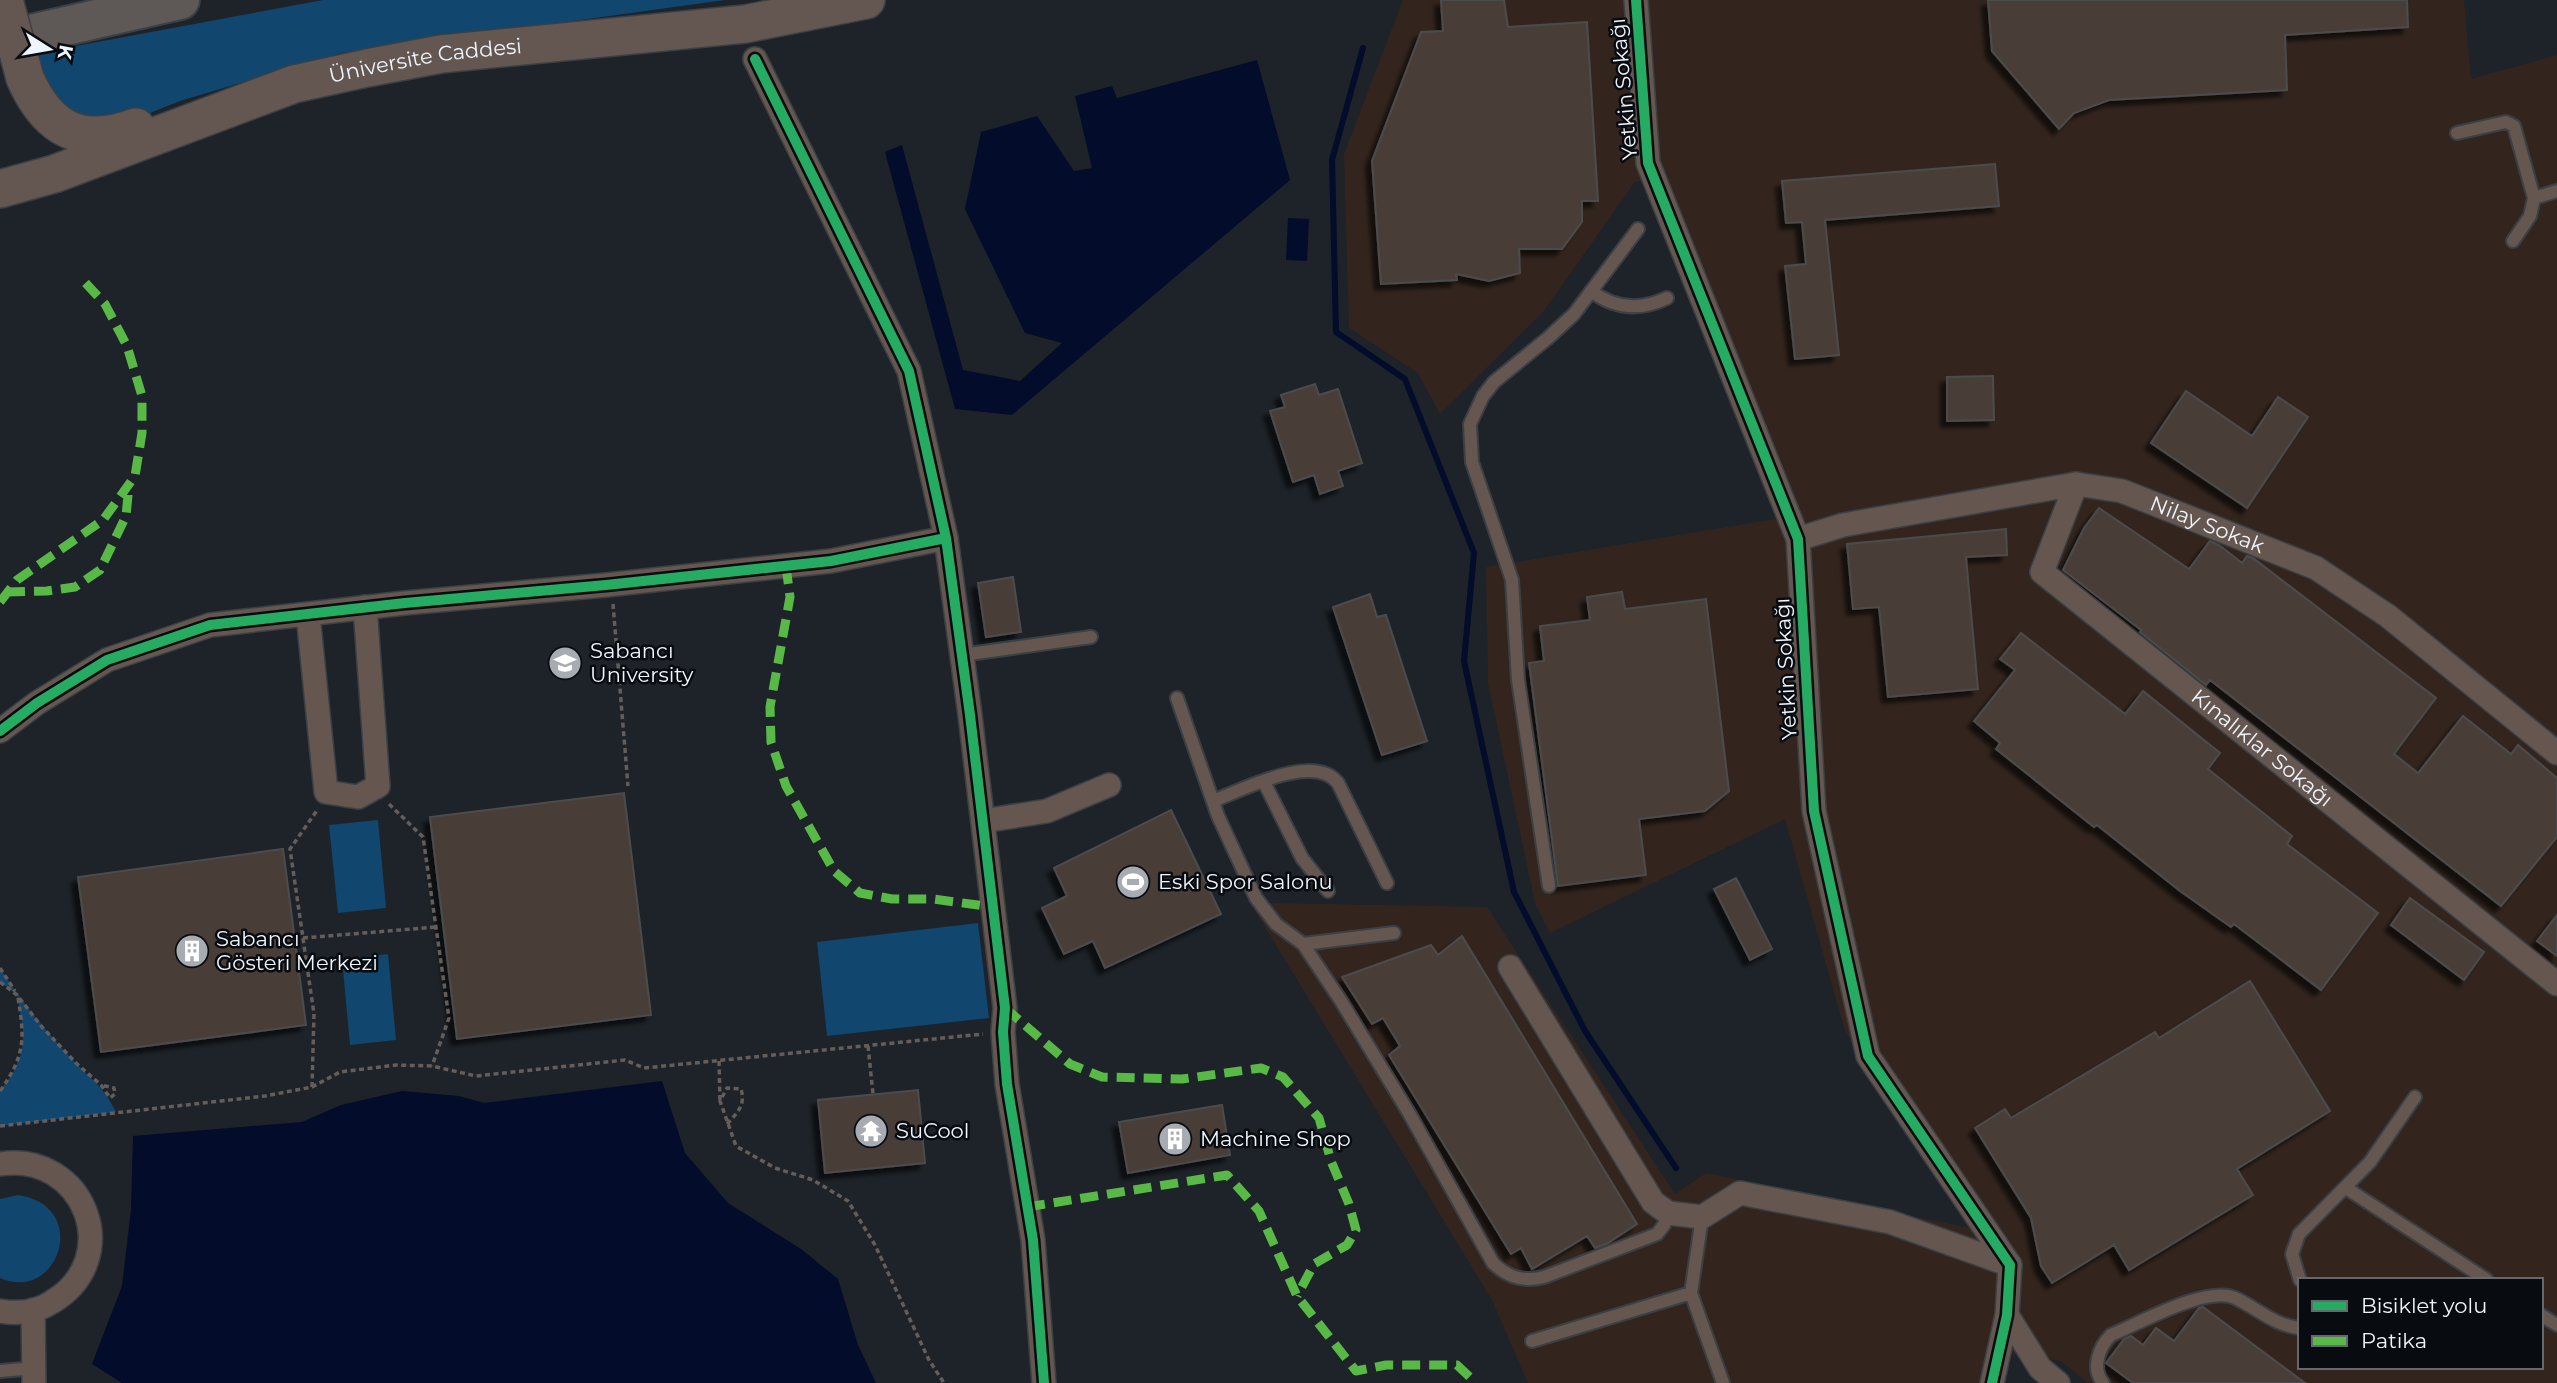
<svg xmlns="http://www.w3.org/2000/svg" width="2557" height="1383" font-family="Montserrat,sans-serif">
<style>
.industrial{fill:#33251e;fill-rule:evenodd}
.green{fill:#11466e}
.water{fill:#030c2a}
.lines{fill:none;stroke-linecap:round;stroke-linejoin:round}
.stream{stroke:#030c2a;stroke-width:6}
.building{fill:#493e39;stroke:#4c4c4c;stroke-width:2;filter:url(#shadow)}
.service-casing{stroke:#3b4045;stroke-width:16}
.minor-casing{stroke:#3b4045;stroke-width:26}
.primary-casing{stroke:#3b4045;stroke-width:40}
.motorway-casing{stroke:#3b4045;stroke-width:42}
.path{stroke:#645d59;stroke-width:3.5;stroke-dasharray:5 3.5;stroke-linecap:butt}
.service{stroke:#655750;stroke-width:12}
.minor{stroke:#655750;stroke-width:23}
.primary{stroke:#645751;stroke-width:37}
.motorway{stroke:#5e5856;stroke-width:38}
.primary-bridge-casing{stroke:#3b4045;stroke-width:40;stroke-linecap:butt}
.primary-bridge{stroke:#645751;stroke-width:37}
.quiet{stroke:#58b947;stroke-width:9;stroke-dasharray:18 9;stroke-linecap:butt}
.cycleway-casing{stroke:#080c10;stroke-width:15}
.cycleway{stroke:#26ab63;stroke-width:10}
.labels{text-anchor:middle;stroke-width:5;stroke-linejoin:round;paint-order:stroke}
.street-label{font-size:21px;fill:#eff5fc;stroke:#080c10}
.poi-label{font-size:21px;fill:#eff5fc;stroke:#080c10;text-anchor:start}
</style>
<defs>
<filter id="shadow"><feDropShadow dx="-6" dy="6" stdDeviation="2" flood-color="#0009"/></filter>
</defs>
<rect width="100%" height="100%" fill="#1d2328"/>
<path class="industrial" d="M1403 0H2464L2471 79 2557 55V1383H2088L2061 1361 1988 1350 1981 1383H1528L1492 1300 1237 881 1251 877 1266 903 1487 907 1675 1194 1706 1173 1969 1228 1845 1031 1785 819 1550 933 1535 903 1488 683 1486 567 1800 515 1665 173 1635 182 1543 312 1440 414 1418 373 1349 328 1344 154ZM2300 1280H2541V1367H2300Z"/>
<path class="green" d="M323 0H725L341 53 180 101 115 127 69 114 47 93 38 53Z
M378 820 386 908 338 913 329 825Z
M978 923 989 1018 827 1036 817 942Z
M388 954 396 1040 350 1045 342 959Z
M0 968C21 1001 45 1030 71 1058 90 1079 103 1085 116 1112L0 1126V1091L13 1073 22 1052 23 1030 17 995 0 982Z
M18 1195C92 1206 58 1304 0 1278V1199Z"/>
<path class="water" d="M1257 60 1290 180 1012 415 955 409 885 152 902 145 963 370 1020 381 1062 343 1025 333 965 209 981 132 1037 116 1074 171 1092 168 1075 96 1112 86 1117 98Z
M1288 218 1309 219 1307 261 1286 260Z
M662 1081 685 1153 728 1203 801 1249 838 1279 858 1345 876 1383H122L92 1364 122 1286 131 1210 133 1136 302 1122 341 1105 402 1091 459 1096 484 1103Z"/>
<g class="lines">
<path class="stream" d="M1363 48 1332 160 1336 332 1405 379 1474 553 1464 661 1514 892 1585 1031 1676 1168"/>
</g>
<path class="building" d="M1441 0H1504L1508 27 1587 22 1598 201H1582V222L1562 249H1519L1520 273 1489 281 1456 274 1457 280 1381 284 1372 161 1421 32 1443 31Z
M1988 0H2407L2408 27 2285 35 2287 90 2109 100 2074 113 2059 129 1992 51Z
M1995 164 1999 206 1825 220 1839 355 1795 359 1785 266 1806 264 1802 222 1786 223 1782 181Z
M1993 376 1994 420 1947 421V377Z
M1315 384 1319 395 1338 389 1362 463 1338 471 1343 486 1320 494 1314 475 1293 482 1270 411 1285 407 1281 395Z
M2186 391 2252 436 2278 397 2308 417 2247 508 2151 443Z
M2099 508 2189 569 2210 541 2219 545 2242 563 2247 556 2253 558 2436 698 2394 754 2418 773 2463 716 2511 754 2518 745 2557 778V837L2501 906 2210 680 2206 685 2140 632 2141 630 2063 570 2084 528Z
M2006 529 2007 555 1966 557 1978 689 1888 697 1879 607 1853 609 1847 544Z
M1013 577 1021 632 986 637 978 583Z
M1622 592 1625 609 1706 599 1729 791 1705 811 1639 819 1646 875 1558 886 1529 663 1544 661 1540 626 1590 620 1587 597Z
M1370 594 1377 617 1386 615 1427 741 1382 755 1333 607Z
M2021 633 2125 714 2143 691 2220 753 2208 769 2292 836 2287 844 2378 913 2321 990 2234 924 2231 927 2180 891 2097 825 2094 827 1996 749 2000 743 1974 721 2015 670 2000 659Z
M624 793 651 1015 457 1039 430 817Z
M1171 810 1221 914 1105 968 1093 941 1064 954 1042 908 1067 896 1054 868Z
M283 849 306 1025 101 1052 78 877Z
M1736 878 1772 949 1750 960 1714 889Z
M2410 898 2484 952 2464 980 2391 925Z
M2557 915V956L2537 941Z
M1462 936 1637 1224 1608 1243 1595 1248 1587 1236 1532 1269 1521 1248 1511 1254 1389 1055 1400 1046 1383 1018 1372 1024 1342 977 1431 945 1438 955Z
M2250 981 2330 1111 2237 1169 2253 1195 2129 1270 2114 1245 2052 1283 2041 1266 2031 1218 1975 1128 2005 1109 2011 1118 2155 1032 2159 1038Z
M918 1090 925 1163 825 1173 818 1100Z
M1222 1105 1230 1155 1128 1173 1119 1122Z
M2203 1307 2305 1383H2133L2106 1363 2124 1339 2131 1336 2143 1345 2156 1328 2174 1341 2199 1308Z"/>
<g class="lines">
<defs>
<path id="service" d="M2457 133 2506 122 2514 126 2534 198 2530 216 2513 241
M2534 198 2557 191
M1591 291C1615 309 1640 311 1667 298
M962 655 1091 637
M1177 698 1218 816 1256 898 1276 924 1303 944 1341 1001 1409 1113 1493 1263C1508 1278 1524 1282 1544 1277L1657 1234 1664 1225 1668 1213
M1264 782 1302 858 1328 891
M1213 801C1242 790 1314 752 1338 783L1387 883
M1549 886 1518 680 1512 580 1472 462 1470 424 1483 396 1494 382 1548 338 1574 314 1638 229
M1303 944 1394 933
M2346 1188 2487 1280
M1702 1217 1691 1293 1723 1383
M2300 1280 2292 1254 2299 1234 2370 1162 2415 1097
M2541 1315 2557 1325
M1532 1341 1691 1293
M0 1371 35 1368
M2103 1383C2091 1368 2099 1347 2111 1335 2140 1323 2207 1285 2235 1298 2257 1308 2275 1326 2300 1328"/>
<g id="minor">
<path d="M1636 0 1648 163 1798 539 1814 811 1868 1056 2010 1265 2007 1315 1992 1383"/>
<path id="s1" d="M2076 484 2042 572 2557 984"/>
<path d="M946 538 970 715 1005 1008 1003 1032 1007 1084 1033 1240 1044 1383"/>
<path id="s2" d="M1798 539 1843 525 2076 484 2122 491 2316 568 2388 616 2557 753"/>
<path d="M308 615 326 792 358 797 378 786 365 607"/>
<path d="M0 731 37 703 107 660 210 625 405 603 606 585 831 561 946 538 909 371 755 59"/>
<path d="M983 821 1047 811 1109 785"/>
<path d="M1510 967 1653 1202 1668 1213 1702 1217 1740 1193 1890 1222 2010 1265"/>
<path d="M0 1164C84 1151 126 1258 52 1302 37 1312 18 1314 0 1311"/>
<path d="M33 1310 34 1383"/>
<path d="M2007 1315 2040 1368 2058 1383"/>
</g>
<g id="primary">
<path d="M25 78C48 130 81 147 136 127"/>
<path id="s3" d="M0 189 54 174 294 84 367 68 441 54 745 24 866 0"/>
</g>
<path id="motorway" d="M0 41 180 0"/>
</defs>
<use href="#service" class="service-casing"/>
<use href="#minor" class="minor-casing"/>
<use href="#primary" class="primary-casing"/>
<use href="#motorway" class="motorway-casing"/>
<path class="path" d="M613 604 628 786
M389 804 423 837 449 1018 432 1066
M303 938 436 927
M0 968 15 991
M0 982 17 995 42 1027 77 1064 101 1085 110 1098 115 1094 114 1088 101 1085
M868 1046 873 1094
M719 1061 720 1101
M312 1087 314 1014 290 849 318 809
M0 1091C25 1056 25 1039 18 998
M727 1124C737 1113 746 1105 741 1089L727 1088 720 1101 736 1146 775 1168 813 1180 848 1201 875 1245 929 1360 944 1383
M0 1126 265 1096 312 1087 340 1072 396 1065 432 1066 476 1076 625 1060 644 1068 983 1034"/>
<use href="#service" class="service"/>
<use href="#minor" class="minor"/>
<use href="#primary" class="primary"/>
<use href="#motorway" class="motorway"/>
<defs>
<path id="primary-bridge" d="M4 0 25 78"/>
</defs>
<use href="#primary-bridge" class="primary-bridge-casing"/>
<use href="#primary-bridge" class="primary-bridge"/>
<path class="quiet" d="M786 566 790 597 770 707 771 742 786 786 834 871 860 893 892 899H933L993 907
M7 592 47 591 75 587 100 570 126 516 129 485
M0 602 17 580 103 520 135 476 142 433V396L127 346 105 304 81 278
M1005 1008 1070 1064 1102 1077 1182 1079 1261 1068 1283 1077 1319 1118 1331 1161 1349 1204 1356 1230 1347 1245 1314 1264 1297 1296
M1027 1207 1227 1175 1259 1211 1297 1296 1356 1371 1386 1365H1457L1476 1383"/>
<defs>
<path id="cycleway" d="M1636 0 1648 163 1798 539 1814 811 1868 1056 2010 1265 2007 1315 1992 1383
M946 538 970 715 1005 1008 1003 1032 1007 1084 1033 1240 1044 1383
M0 731 37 703 107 660 210 625 405 603 606 585 831 561 946 538 909 371 755 59"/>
</defs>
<use href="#cycleway" class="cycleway-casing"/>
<use href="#cycleway" class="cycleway"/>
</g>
<defs>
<symbol id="university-disc" viewBox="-11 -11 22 22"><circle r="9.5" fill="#a6acb2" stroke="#080c10"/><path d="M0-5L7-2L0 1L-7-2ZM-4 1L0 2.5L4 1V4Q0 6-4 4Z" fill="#fff"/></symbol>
<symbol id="stadium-disc" viewBox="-11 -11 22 22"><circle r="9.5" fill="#a6acb2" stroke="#080c10"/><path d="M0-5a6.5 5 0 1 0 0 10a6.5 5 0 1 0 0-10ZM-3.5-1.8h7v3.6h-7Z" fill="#fff"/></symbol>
<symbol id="building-disc" viewBox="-11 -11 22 22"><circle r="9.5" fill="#a6acb2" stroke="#080c10"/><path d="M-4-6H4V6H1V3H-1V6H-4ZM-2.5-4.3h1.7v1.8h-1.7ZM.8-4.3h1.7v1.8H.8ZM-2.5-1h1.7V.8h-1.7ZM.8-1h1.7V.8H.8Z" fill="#fff"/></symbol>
<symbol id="temple-disc" viewBox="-11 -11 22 22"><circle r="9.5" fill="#a6acb2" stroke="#080c10"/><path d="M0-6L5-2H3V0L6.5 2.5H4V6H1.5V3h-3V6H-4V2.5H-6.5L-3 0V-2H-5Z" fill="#fff"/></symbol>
</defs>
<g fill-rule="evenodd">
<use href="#university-disc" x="546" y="644" width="38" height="38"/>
<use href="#stadium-disc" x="1114" y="863" width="38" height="38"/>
<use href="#building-disc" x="173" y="932" width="38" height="38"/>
<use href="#temple-disc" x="852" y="1112" width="38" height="38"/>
<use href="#building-disc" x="1156" y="1120" width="38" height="38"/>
</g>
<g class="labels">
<g class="street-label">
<text dy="7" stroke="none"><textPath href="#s3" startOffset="446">Üniversite Caddesi</textPath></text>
<text transform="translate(1624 89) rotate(-95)" y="7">Yetkin Sokağı</text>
<text dy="7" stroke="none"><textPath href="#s2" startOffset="422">Nilay Sokak</textPath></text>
<text transform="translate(1786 669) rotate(-93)" y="7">Yetkin Sokağı</text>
<text dy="7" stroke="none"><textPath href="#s1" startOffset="376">Kınalıklar Sokağı</textPath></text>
</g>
<g class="poi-label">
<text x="590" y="658">Sabancı<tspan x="590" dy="24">University</tspan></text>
<text x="1158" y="889">Eski Spor Salonu</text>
<text x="216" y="946">Sabancı<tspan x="216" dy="24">Gösteri Merkezi</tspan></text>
<text x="896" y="1138">SuCool</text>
<text x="1200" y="1146">Machine Shop</text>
</g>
</g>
<rect x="2298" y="1278" width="245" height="91" fill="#080c10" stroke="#64696e" stroke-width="2"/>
<rect x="2312" y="1301" width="35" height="10" fill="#26ab63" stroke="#64696e" stroke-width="2"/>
<text x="2361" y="1313" font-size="21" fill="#eff5fc">Bisiklet yolu</text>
<rect x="2312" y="1336" width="35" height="10" fill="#58b947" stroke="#64696e" stroke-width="2"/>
<text x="2361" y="1348" font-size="21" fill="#eff5fc">Patika</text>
<g transform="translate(49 49) rotate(101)" stroke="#080c10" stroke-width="5" paint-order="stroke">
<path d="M0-5L12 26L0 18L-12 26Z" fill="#eff5fc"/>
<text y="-10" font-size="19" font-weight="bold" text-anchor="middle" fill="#eff5fc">K</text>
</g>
</svg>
